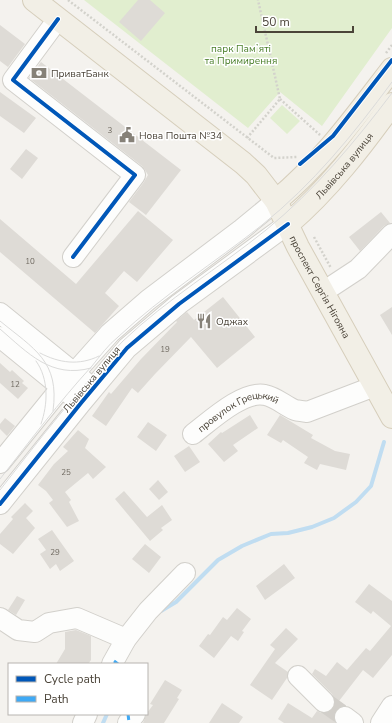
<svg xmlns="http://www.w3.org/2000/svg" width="392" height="723" font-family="'Nunito Sans',sans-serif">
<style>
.green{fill:#e1eecf}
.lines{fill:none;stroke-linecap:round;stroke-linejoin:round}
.stream{stroke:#c0ddf1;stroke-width:4}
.building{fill:#dedbd6}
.minor-tunnel{stroke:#d2cfca;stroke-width:20;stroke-dasharray:20 10;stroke-linecap:butt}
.minor-casing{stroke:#d2d0cb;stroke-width:22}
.major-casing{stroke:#d6cebb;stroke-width:24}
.path{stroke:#d3d2cc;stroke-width:2.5;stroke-dasharray:2 2;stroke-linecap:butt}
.minor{stroke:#fdfdfc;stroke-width:20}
.major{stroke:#f2efe6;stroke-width:22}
.tram{stroke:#dbdbda;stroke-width:1}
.quiet{stroke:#3fa9f5;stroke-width:3;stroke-dasharray:6 3;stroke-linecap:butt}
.cycleway-casing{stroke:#fff;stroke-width:6}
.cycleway{stroke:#0057b8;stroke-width:4}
.labels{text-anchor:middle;stroke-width:3;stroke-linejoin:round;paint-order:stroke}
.number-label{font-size:8px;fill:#706a61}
.park-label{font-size:10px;fill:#4a7f2a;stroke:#fff}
.poi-label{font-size:10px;fill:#4b4439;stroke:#fff;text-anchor:start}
.street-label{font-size:10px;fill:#4b4439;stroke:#fff}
</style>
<rect width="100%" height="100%" fill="#f4f2ee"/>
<path class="green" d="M84 0H392V28L322 126 280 92 248 128Z
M282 105 300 121 287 134 270 118Z"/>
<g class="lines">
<path class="stream" d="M161 611 176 602 218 560 242 546 271 534 288 533 312 527 334 518 356 502 371 486 384 442
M103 723 107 714"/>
</g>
<path class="building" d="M138 0H150L165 13 141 41 119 22Z
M0 25 25 44 8 67 0 61Z
M41 62 181 170 146 215 129 202 144 182 148 175 145 170 142 166 29 78Z
M0 92 36 118 24 133 0 116Z
M26 149 38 158 22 179 10 169Z
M138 211 173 240 137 282 124 271 105 293 119 306 95 333 0 252V219L76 284Z
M381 212 390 223 384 226 360 251 349 237Z
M223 297 255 337 217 368 191 337 155 374 138 393 132 388 106 426 92 416 109 392 111 394 141 359 177 322 176 321 187 312 194 320Z
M392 307V335L380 315Z
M0 363 10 372 12 370 24 381 22 383 28 388 18 399 0 383Z
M250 415 258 428 233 445 238 451 224 462 208 444 221 432 222 433Z
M280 415 313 435 311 438 335 451 350 454 346 470 320 464 317 470 304 463 308 457 283 440 281 443 267 435Z
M5 418 15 426 7 436 0 429V424Z
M148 422 167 435 156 451 137 437Z
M78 430 89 439 85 448 106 467 93 479 88 473 65 492 71 500 69 502 79 521 67 527 49 503 53 500 46 491 38 485 54 464 68 451 63 447Z
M189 446 200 462 185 472 174 456Z
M158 480 168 492 159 500 149 489Z
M124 491 147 517 162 505 172 520 161 528 163 530 150 541 115 499Z
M25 503 33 511 26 518 35 528 13 554 0 544V534L13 519 11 517Z
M52 530 74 561 60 571 56 564 50 569 40 554 46 550 38 539Z
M145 544 161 557 149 573 132 559Z
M284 564 295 578 265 600 256 586Z
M369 584 392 601V655L373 678 363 670 339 701 346 706 340 707 336 710 334 716 336 723H284L278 719 288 703 312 718 317 711 321 713H327L332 710 335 705V699L332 694 312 674 315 669 326 676 337 662 347 670 366 648 370 651 391 626 373 611 371 614 355 602Z
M17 596 25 600 16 615 8 610Z
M237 608 251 619 242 631 244 632 238 641 231 636 214 658 199 646 208 634 210 635 223 617 227 620Z
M286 628 298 639 275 663 288 672 287 678 272 700 250 685 275 649 270 645Z
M76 630 91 636V660L88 664H56L65 649V632Z
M165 680 182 690 177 698 179 699 164 723H143L147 713 153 705 150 704Z
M222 703 243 717 239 723H209Z"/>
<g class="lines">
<path class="minor-tunnel" d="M324 702 345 717"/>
<defs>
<g id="minor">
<path d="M58 19 13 80 135 175 73 257"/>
<path d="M323 292 358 269 392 234"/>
<path d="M0 313 84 381"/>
<path d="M0 337 71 395"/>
<path id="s1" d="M193 434C209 422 243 390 265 395 276 397 285 406 295 410 299 411 303 411 307 412L375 386"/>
<path d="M0 463 61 388 110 333 148 300 242 229 276 201"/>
<path d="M0 504 81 403 127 348 179 304 288 224"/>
<path d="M0 618 18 630 35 632 49 623 77 618 126 639"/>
<path d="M112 664 126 639 148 611 185 573"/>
<path d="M298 676 324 702"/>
<path d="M345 717 353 723"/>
<path d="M83 723 87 714"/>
<path d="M128 723 135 714"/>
<path d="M381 723 392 706"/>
</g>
<g id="major">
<path id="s2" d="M34 0 243 163 256 175 276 201 298 247 392 417"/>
<path d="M276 201C323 162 355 117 392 69"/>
<path id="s3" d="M288 224C328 190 361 147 392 104"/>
</g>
</defs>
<use href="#minor" class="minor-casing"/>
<use href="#major" class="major-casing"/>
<path class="path" d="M68 0 274 158 297 157
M386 53 392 45
M280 99 320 135
M247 138 280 99 258 0
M314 237 331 268"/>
<use href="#minor" class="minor"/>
<use href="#major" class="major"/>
<path class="tram" d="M0 321C34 349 60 361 53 411
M0 329C28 353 51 379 91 368
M40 353C59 363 79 366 99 356
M36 361C49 379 48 404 41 424
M0 479C30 441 59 402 92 366 100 356 108 345 118 337 163 295 214 263 262 225 313 184 353 135 392 82
M0 490C29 453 58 415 89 380 100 367 111 353 123 341 167 299 219 268 266 230 315 190 354 143 392 93"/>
<path class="quiet" d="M114 661 118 664
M128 714 129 722"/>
<defs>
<path id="cycleway" d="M58 19 13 80 135 175 73 257
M300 164 333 136 392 60
M0 504 81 403 127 348 179 304 288 224"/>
</defs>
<use href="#cycleway" class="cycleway-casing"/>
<use href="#cycleway" class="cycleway"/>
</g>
<defs>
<symbol id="bank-bare" viewBox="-9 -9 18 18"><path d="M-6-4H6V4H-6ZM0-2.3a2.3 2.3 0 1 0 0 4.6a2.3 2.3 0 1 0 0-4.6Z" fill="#868178" stroke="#fff" stroke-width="2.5" paint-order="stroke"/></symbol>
<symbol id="civic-bare" viewBox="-9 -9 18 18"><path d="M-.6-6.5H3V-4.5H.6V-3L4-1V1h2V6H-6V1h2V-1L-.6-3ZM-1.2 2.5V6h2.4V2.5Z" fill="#868178" stroke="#fff" stroke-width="2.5" paint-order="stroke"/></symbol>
<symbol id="restaurant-bare" viewBox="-9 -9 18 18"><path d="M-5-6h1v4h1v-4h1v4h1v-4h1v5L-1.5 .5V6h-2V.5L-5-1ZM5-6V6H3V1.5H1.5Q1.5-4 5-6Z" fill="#868178" stroke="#fff" stroke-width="2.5" paint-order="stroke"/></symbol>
</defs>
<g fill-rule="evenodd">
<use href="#bank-bare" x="28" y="62" width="22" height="22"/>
<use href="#civic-bare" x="116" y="124" width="22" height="22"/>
<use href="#restaurant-bare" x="193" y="310" width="22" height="22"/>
</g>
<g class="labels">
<g class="number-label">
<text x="110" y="133">3</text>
<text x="30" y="264">10</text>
<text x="165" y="352">19</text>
<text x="15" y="387">12</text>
<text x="66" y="475">25</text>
<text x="55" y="555">29</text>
</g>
<g class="park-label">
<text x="241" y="52">парк Памʼяті<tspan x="241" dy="12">та Примирення</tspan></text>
</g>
<g class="poi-label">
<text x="51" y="77">ПриватБанк</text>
<text x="139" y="139">Нова Пошта №34</text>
<text x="216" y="325">Оджах</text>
</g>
<g class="street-label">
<text dy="4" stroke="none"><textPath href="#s3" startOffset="81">Львівська вулиця</textPath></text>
<text dy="4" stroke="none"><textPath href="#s2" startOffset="412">проспект Сергія Нігояна</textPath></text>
<text transform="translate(91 379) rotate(-50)" y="4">Львівська вулиця</text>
<text dy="4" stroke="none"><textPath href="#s1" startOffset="53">провулок Грецький</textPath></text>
</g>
</g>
<rect x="8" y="663" width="140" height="52" fill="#ffffff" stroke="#b7b4b0"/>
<rect x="16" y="676" width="20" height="6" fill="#0057b8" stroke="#b7b4b0"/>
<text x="44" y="683" font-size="12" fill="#4b4439">Cycle path</text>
<rect x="16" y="696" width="20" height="6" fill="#3fa9f5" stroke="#b7b4b0"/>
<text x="44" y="703" font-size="12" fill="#4b4439">Path</text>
<path d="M256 26v6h97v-6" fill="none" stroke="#4b4439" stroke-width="2"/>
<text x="262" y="26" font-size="12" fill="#4b4439" stroke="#ffffff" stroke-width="3" paint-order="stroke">50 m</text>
</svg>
